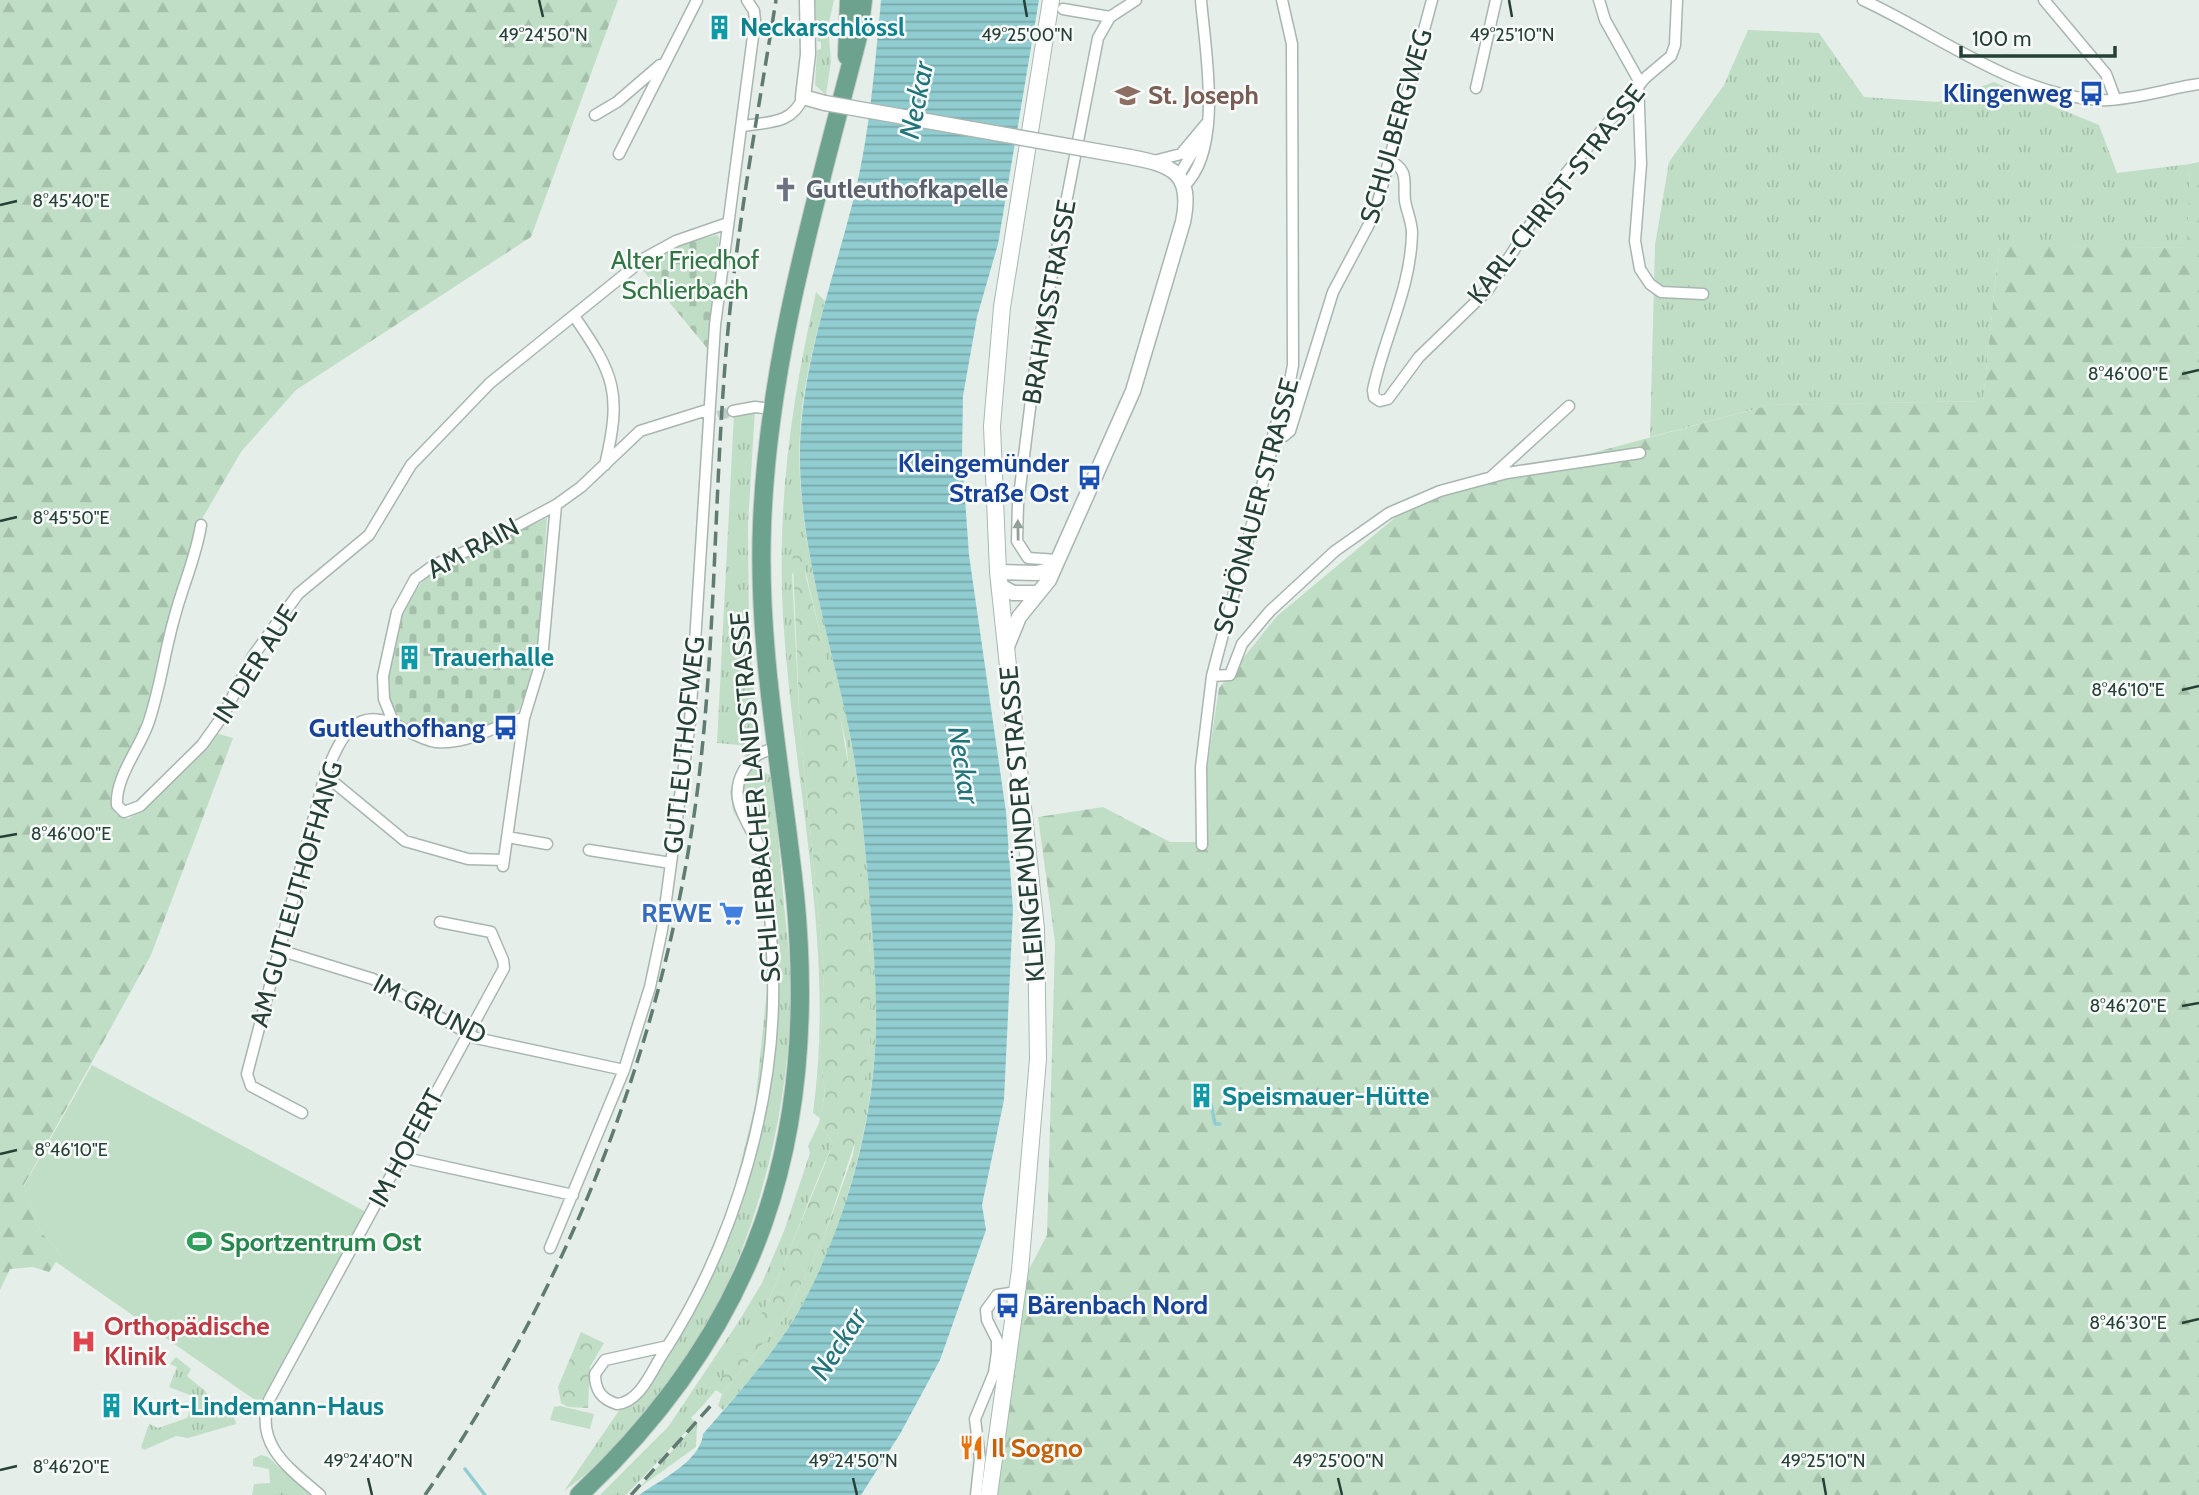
<svg xmlns="http://www.w3.org/2000/svg" width="2199" height="1495" font-family="Cabin,sans-serif">
<style>
.grass{fill:url(#grass-tufts)}
.forest{fill:url(#forest-firs)}
.cemetery{fill:url(#cemetery-stones)}
.park{fill:url(#park-crowns)}
.pitch{fill:#c0dec5}
.water{fill:url(#water-rules)}
.lines{fill:none;stroke-linecap:round;stroke-linejoin:round}
.stream{stroke:#91cdd0;stroke-width:3.5}
.minor-tunnel{stroke:#bfcbc6;stroke-width:10;stroke-dasharray:10 5;stroke-linecap:butt}
.minor-casing{stroke:#a8b6b0;stroke-width:13}
.tertiary-casing{stroke:#a8b6b0;stroke-width:17}
.secondary-casing{stroke:#a5bab0;stroke-width:18}
.primary-casing{stroke:#c2cac7;stroke-width:20}
.minor{stroke:#fff;stroke-width:10}
.tertiary{stroke:#fff;stroke-width:14}
.secondary{stroke:#fff;stroke-width:16}
.primary{stroke:#6ca28e;stroke-width:18}
.rail{stroke:#607b71;stroke-width:3.5;stroke-dasharray:14 7;stroke-linecap:butt}
.tertiary-bridge-casing{stroke:#a8b6b0;stroke-width:17;stroke-linecap:butt}
.tertiary-bridge{stroke:#fff;stroke-width:14}
.oneway{fill:#92a09a}
.ticks{fill:none;stroke:#254036;stroke-width:2.5}
.labels{text-anchor:middle;stroke-width:5;stroke-linejoin:round;paint-order:stroke}
.culture-label{font-size:26px;font-weight:bold;fill:#0d838f;stroke:#f7faf8;text-anchor:start}
.transit-label{font-size:26px;font-weight:bold;fill:#164399;stroke:#f7faf8;text-anchor:end}
.education-label{font-size:26px;font-weight:bold;fill:#785e54;stroke:#f7faf8;text-anchor:start}
.street-label{font-size:26px;fill:#254036;stroke:#f7faf8}
.worship-label{font-size:26px;font-weight:bold;fill:#5b616d;stroke:#f7faf8;text-anchor:start}
.park-label{font-size:26px;fill:#317644;stroke:#f7faf8}
.shop-label{font-size:26px;font-weight:bold;fill:#366cbe;stroke:#f7faf8;text-anchor:end}
.leisure-label{font-size:26px;font-weight:bold;fill:#27864d;stroke:#f7faf8;text-anchor:start}
.health-label{font-size:26px;font-weight:bold;fill:#be3a42;stroke:#f7faf8;text-anchor:start}
.food-label{font-size:26px;font-weight:bold;fill:#c56008;stroke:#f7faf8;text-anchor:start}
.water-label{font-size:28px;font-style:italic;fill:#21757a;stroke:#f7faf8}
.ticks-label{font-size:18px;text-anchor:middle;fill:#254036;stroke:#f7faf8;stroke-width:5;stroke-linejoin:round;paint-order:stroke}
</style>
<defs>
<pattern id="grass-tufts" width="24" height="20" patternUnits="userSpaceOnUse" patternTransform="scale(1.75)"><rect width="24" height="20" fill="#c0dec5"/><path d="M3 7l-1-3M5 7V3M7 7l1-3M15 17l-1-3M17 17v-4M19 17l1-3" fill="none" stroke="#a5c0aa"/></pattern>
<pattern id="forest-firs" width="22" height="20" patternUnits="userSpaceOnUse" patternTransform="scale(1.75)"><rect width="22" height="20" fill="#c0dec5"/><path d="M5 1l3.5 6h-7zM16 11l3.5 6h-7z" fill="#a5c0aa"/></pattern>
<pattern id="cemetery-stones" width="16" height="16" patternUnits="userSpaceOnUse" patternTransform="scale(1.75)"><rect width="16" height="16" fill="#c0dec5"/><path d="M2 7V4a2 2 0 0 1 4 0v3zM10 15v-3a2 2 0 0 1 4 0v3z" fill="#a5c0aa"/></pattern>
<pattern id="park-crowns" width="20" height="18" patternUnits="userSpaceOnUse" patternTransform="scale(1.75)"><rect width="20" height="18" fill="#c0dec5"/><path d="M2 6a3 3 0 1 1 6 0M12 15a3 3 0 1 1 6 0" fill="none" stroke="#a5c0aa"/></pattern>
<pattern id="water-rules" width="6" height="5" patternUnits="userSpaceOnUse" patternTransform="scale(1.75)"><rect width="6" height="5" fill="#91cdd0"/><path d="M0 2.5h6" fill="none" stroke="#76a8aa"/></pattern>
</defs>
<rect width="100%" height="100%" fill="#e6eeea"/>
<path class="grass" d="M815 0H834L828 27 831 61 826 95 815 85 817 50 821 49V42L817 41Z
M1748 30 1819 33 1864 97 1938 102 1994 82 2099 125 2117 173 2190 164 2188 248 1999 246 1983 401 1770 405 1650 437 1655 245 1669 162 1724 85Z
M816 292 825 301C815 340 804 380 801 420 791 527 830 632 850 735 859 783 863 831 868 879 872 929 878 980 876 1030 874 1114 846 1225 806 1298 783 1340 755 1375 723 1410L718 1406 722 1394 786 1315 824 1237 853 1155 870 1042V954L846 743 804 565 792 574 800 728 824 969 820 1053 825 1093 820 1118 813 1113C836 948 793 782 783 617 777 504 791 403 816 292Z
M755 409 748 524 749 632 757 734 750 746 717 743 734 414Z
M747 751 760 770 774 777C777 816 779 855 783 893 786 930 792 967 791 1004 784 1183 716 1383 564 1491L670 1336 698 1280 731 1202 755 1105 769 970 764 879 757 850 733 811 730 791Z
M819 1123 833 1144C790 1236 766 1344 691 1418L695 1422 626 1495H600L668 1427 739 1321 762 1283 784 1231 810 1153 808 1146Z
M176 1357 191 1369 187 1376 204 1390 224 1414 232 1411 236 1424 188 1438 176 1436 144 1450 141 1447 149 1424 158 1428 187 1418 195 1397 169 1387 177 1367 170 1364Z
M697 1423 696 1447 639 1488Z
M261 1455 268 1457 310 1495H252L254 1484 270 1483 269 1469 253 1466V1459Z"/>
<path class="forest" d="M0 0H618L531 237 296 390 241 452 199 524 151 698 111 800 116 814 128 819 144 809 215 733 233 738 151 955 24 1185 39 1229 61 1255 49 1272 33 1267 10 1269 0 1290Z
M2199 162V1495H995L1011 1304 1047 1235 1055 942 1038 817 1103 807 1170 842H1196L1219 688 1277 616 1409 506 1493 480 1770 405 1983 401 1999 245 2187 248 2190 164Z"/>
<path class="cemetery" d="M717 235 719 237 707 348 641 268 679 245Z
M547 518 536 665 519 710C475 733 444 749 397 720 375 673 395 599 438 568 465 549 515 533 547 518Z"/>
<path class="park" d="M792 542 803 543 806 577 838 705 852 786 870 954V1042L858 1133 824 1237 786 1315 722 1394 714 1389 738 1355 769 1300 833 1144 819 1123 825 1093 820 1053 824 969 800 728Z
M581 1332 604 1343 590 1367 588 1408 568 1407 561 1403 558 1387Z"/>
<path class="pitch" d="M92 1065 366 1212 262 1405 56 1262 61 1255 39 1229 24 1186Z
M560 1406 594 1414 590 1429 550 1420 554 1407Z"/>
<path class="water" d="M881 0H1039L998 244 977 317 963 396 962 456 969 555 1006 812 1013 910 1004 1100 982 1205 986 1230 940 1360 900 1434 861 1495H639C660 1480 701 1461 703 1434 741 1390 780 1348 807 1296 848 1216 874 1119 876 1029 877 979 872 929 868 879 863 829 859 779 849 730 831 643 802 555 800 465 798 371 833 283 855 193 870 131 875 64 881 0Z"/>
<g class="lines">
<path class="stream" d="M1211 1104 1215 1124H1220
M465 1469 485 1495"/>
<path class="minor-tunnel" d="M718 416 733 411"/>
<defs>
<path id="minor" d="M1599 0 1605 20 1638 79 1641 164 1635 241 1640 269 1650 284 1661 292 1703 294
M1863 0C1939 35 2014 94 2098 100 2124 102 2171 88 2199 84
M2044 0 2106 74 2115 98
M1063 9 1110 17
M1476 88 1496 0
M595 115 617 102 660 65
M743 126C768 122 793 124 803 97
M619 154 697 0
M1154 161 1181 154 1206 124
M1389 161C1410 169 1403 183 1405 201 1407 212 1412 222 1412 233 1411 289 1384 337 1373 390L1374 397 1380 401 1388 399 1419 357 1488 290 1554 188 1645 78 1671 56 1675 45 1677 0
M1179 175 1199 142
M1184 186C1224 149 1205 50 1201 0
M574 316C615 375 622 393 605 465
M733 411 755 407 773 409
M1275 436H1284L1290 431 1333 292 1375 213 1432 0
M1491 477 1569 406
M201 525C196 558 182 587 174 619 164 654 160 690 148 724 139 749 115 778 117 805L124 812 140 806 202 745 224 714 253 656 298 594 369 535 411 465 490 383 645 258 676 241 728 223
M1058 560 1028 558 1017 541 1018 504 1037 352 1098 38 1110 17 1136 0
M1212 676 1230 675 1242 644 1270 611 1335 551 1389 513 1440 491 1507 473 1640 453
M394 724 384 699 383 676 397 612 415 579 434 565 483 544 556 505 581 487 640 431 707 410
M325 775 405 841 468 859 504 860
M507 837 547 844
M1202 845 1201 767 1212 676 1271 452 1274 429 1286 402 1293 365 1292 44 1282 0
M589 850 671 863
M503 866 524 718
M279 950 373 979 476 1038 624 1070
M302 1113 251 1086 247 1074 325 775C340 741 352 705 396 725 409 731 422 740 436 742 469 745 494 725 524 718L542 659 556 505
M401 1157 573 1195
M550 1248 624 1070 650 987 662 930 690 722 715 325 755 21 754 11 747 0
M668 1346 605 1360 595 1374C595 1390 601 1399 617 1404 640 1402 651 1372 662 1355 736 1242 781 1089 772 953 770 924 771 892 765 863 759 831 723 805 744 770 753 756 761 751 777 748
M320 1495C290 1469 254 1445 269 1400L504 968 503 960 491 932 440 922
M976 1495 980 1459 975 1419 994 1373 997 1352V1340L987 1320 986 1310 997 1295 1017 1292"/>
<path id="tertiary" d="M807 0 808 54 803 97 825 103
M998 572 1037 573 1053 569
M999 585 1013 593H1036
M1006 649 1019 617 1049 580 1133 391 1183 222C1193 173 1173 165 1130 157"/>
<path id="secondary" d="M989 1495 1020 1270 1038 1059 1036 929 998 572 992 426 1002 307 1051 0"/>
<path id="primary" d="M847 56 849 0
M579 1495C759 1326 819 1138 795 895 782 772 757 649 762 525 768 358 818 194 859 33L863 0"/>
</defs>
<use href="#minor" class="minor-casing"/>
<use href="#tertiary" class="tertiary-casing"/>
<use href="#secondary" class="secondary-casing"/>
<use href="#primary" class="primary-casing"/>
<use href="#minor" class="minor"/>
<use href="#tertiary" class="tertiary"/>
<use href="#secondary" class="secondary"/>
<use href="#primary" class="primary"/>
<path class="rail" d="M425 1495C570 1285 666 1039 698 786 716 638 714 489 727 341 737 226 758 113 776 0
M631 1495 714 1402"/>
<defs>
<path id="tertiary-bridge" d="M825 103 1130 157"/>
</defs>
<use href="#tertiary-bridge" class="tertiary-bridge-casing"/>
<use href="#tertiary-bridge" class="tertiary-bridge"/>
</g>
<defs><path id="oneway-solid" d="M-6-.8H1V-3.2L6.5 0L1 3.2V.8H-6Z" transform="scale(1.75)"/></defs>
<use class="oneway" href="#oneway-solid" transform="translate(1018 530) rotate(-91)"/>
<path class="ticks" d="M539 0 543 17M1024 0 1027 17M1509 0 1512 17M0 205 17 201M2182 374 2199 370M0 521 17 517M2182 690 2199 686M0 837 17 834M2182 1006 2199 1003M0 1154 17 1150M2182 1323 2199 1319M0 1470 17 1466M368 1478 372 1495M853 1478 857 1495M1338 1478 1342 1495M1823 1478 1826 1495"/>
<defs>
<symbol id="building-bare" viewBox="-9 -9 18 18"><path d="M-4-6H4V6H1V3H-1V6H-4ZM-2.5-4.3h1.7v1.8h-1.7ZM.8-4.3h1.7v1.8H.8ZM-2.5-1h1.7V.8h-1.7ZM.8-1h1.7V.8H.8Z" fill="#0f9aa8" stroke="#f7faf8" stroke-width="2.5" paint-order="stroke"/></symbol>
<symbol id="bus-bare" viewBox="-9 -9 18 18"><path d="M-5-6H5V4H4V6H2V4H-2V6H-4V4H-5ZM-3.5-4V0h7V-4ZM-3.5 1.2v1.5H-2V1.2ZM2 1.2v1.5H3.5V1.2Z" fill="#1a4fb4" stroke="#f7faf8" stroke-width="2.5" paint-order="stroke"/></symbol>
<symbol id="school-bare" viewBox="-9 -9 18 18"><path d="M0-5L7-2L0 1L-7-2ZM-4 1L0 2.5L4 1V4Q0 6-4 4Z" fill="#8d6e63" stroke="#f7faf8" stroke-width="2.5" paint-order="stroke"/></symbol>
<symbol id="church-bare" viewBox="-9 -9 18 18"><path d="M-1.2-6h2.4v3.5h3.3v2.4h-3.3V6h-2.4V-.1h-3.3v-2.4h3.3Z" fill="#6b7280" stroke="#f7faf8" stroke-width="2.5" paint-order="stroke"/></symbol>
<symbol id="supermarket-bare" viewBox="-9 -9 18 18"><path d="M-6-5.5h2.5l.6 2H6L4.5 2H-2.5L-4.4-4H-6ZM-1.5 3.2a1.3 1.3 0 1 0 .1 0ZM3 3.2a1.3 1.3 0 1 0 .1 0Z" fill="#3f7fe0" stroke="#f7faf8" stroke-width="2.5" paint-order="stroke"/></symbol>
<symbol id="stadium-bare" viewBox="-9 -9 18 18"><path d="M0-5a6.5 5 0 1 0 0 10a6.5 5 0 1 0 0-10ZM-3.5-1.8h7v3.6h-7Z" fill="#2e9e5b" stroke="#f7faf8" stroke-width="2.5" paint-order="stroke"/></symbol>
<symbol id="hospital-bare" viewBox="-9 -9 18 18"><path d="M-5-5h3v3.5h4V-5h3V5h-3V1.5h-4V5h-3Z" fill="#e0444e" stroke="#f7faf8" stroke-width="2.5" paint-order="stroke"/></symbol>
<symbol id="restaurant-bare" viewBox="-9 -9 18 18"><path d="M-5-6h1v4h1v-4h1v4h1v-4h1v5L-1.5 .5V6h-2V.5L-5-1ZM5-6V6H3V1.5H1.5Q1.5-4 5-6Z" fill="#e8710a" stroke="#f7faf8" stroke-width="2.5" paint-order="stroke"/></symbol>
</defs>
<g fill-rule="evenodd">
<use href="#building-bare" x="702" y="10" width="35" height="35"/>
<use href="#bus-bare" x="2074" y="76" width="35" height="35"/>
<use href="#school-bare" x="1110" y="78" width="35" height="35"/>
<use href="#church-bare" x="768" y="172" width="35" height="35"/>
<use href="#bus-bare" x="1072" y="460" width="35" height="35"/>
<use href="#building-bare" x="392" y="640" width="35" height="35"/>
<use href="#bus-bare" x="488" y="710" width="35" height="35"/>
<use href="#supermarket-bare" x="714" y="896" width="35" height="35"/>
<use href="#building-bare" x="1184" y="1078" width="35" height="35"/>
<use href="#stadium-bare" x="182" y="1224" width="35" height="35"/>
<use href="#bus-bare" x="990" y="1288" width="35" height="35"/>
<use href="#hospital-bare" x="66" y="1324" width="35" height="35"/>
<use href="#building-bare" x="94" y="1388" width="35" height="35"/>
<use href="#restaurant-bare" x="954" y="1430" width="35" height="35"/>
</g>
<g class="labels">
<g class="culture-label">
<text x="740" y="36">Neckarschlössl</text>
<text x="430" y="666">Trauerhalle</text>
<text x="1222" y="1105">Speismauer-Hütte</text>
<text x="132" y="1415">Kurt-Lindemann-Haus</text>
</g>
<g class="transit-label">
<text x="2072" y="102">Klingenweg</text>
<text x="1069" y="472">Kleingemünder<tspan x="1069" dy="30">Straße Ost</tspan></text>
<text x="485" y="737">Gutleuthofhang</text>
<text x="1027" y="1314" text-anchor="start">Bärenbach Nord</text>
</g>
<g class="education-label">
<text x="1148" y="104">St. Joseph</text>
</g>
<g class="street-label">
<text transform="translate(1396 126) rotate(-74)" y="9">SCHULBERGWEG</text>
<text transform="translate(1556 194) rotate(-52)" y="9">KARL-CHRIST-STRASSE</text>
<text transform="translate(1049 302) rotate(-80)" y="9">BRAHMSSTRASSE</text>
<text transform="translate(1256 506) rotate(-75)" y="9">SCHÖNAUER STRASSE</text>
<text transform="translate(473 548) rotate(-28)" y="9">AM RAIN</text>
<text transform="translate(255 664) rotate(-58)" y="9">IN DER AUE</text>
<text transform="translate(684 745) rotate(-84)" y="9">GUTLEUTHOFWEG</text>
<text transform="translate(755 797) rotate(-95)" y="9">SCHLIERBACHER LANDSTRASSE</text>
<text transform="translate(1022 824) rotate(-95)" y="9">KLEINGEMÜNDER STRASSE</text>
<text transform="translate(296 894) rotate(-74)" y="9">AM GUTLEUTHOFHANG</text>
<text transform="translate(430 1009) rotate(27)" y="9">IM GRUND</text>
<text transform="translate(406 1148) rotate(-62)" y="9">IM HOFERT</text>
</g>
<g class="worship-label">
<text x="806" y="198">Gutleuthofkapelle</text>
</g>
<g class="park-label">
<text x="685" y="269">Alter Friedhof<tspan x="685" dy="30">Schlierbach</tspan></text>
</g>
<g class="shop-label">
<text x="712" y="922">REWE</text>
</g>
<g class="leisure-label">
<text x="220" y="1251">Sportzentrum Ost</text>
</g>
<g class="health-label">
<text x="104" y="1335">Orthopädische<tspan x="104" dy="30">Klinik</tspan></text>
</g>
<g class="food-label">
<text x="991" y="1457">Il Sogno</text>
</g>
<g class="water-label">
<text transform="translate(916 100) rotate(-79)" y="10">Neckar</text>
<text transform="translate(964 765) rotate(81)" y="10">Neckar</text>
<text transform="translate(838 1344) rotate(-57)" y="10">Neckar</text>
</g>
</g>
<g class="ticks-label">
<text x="543" y="41">49°24'50"N</text>
<text x="1027" y="41">49°25'00"N</text>
<text x="1512" y="41">49°25'10"N</text>
<text x="71" y="207">8°45'40"E</text>
<text x="2128" y="380">8°46'00"E</text>
<text x="71" y="524">8°45'50"E</text>
<text x="2128" y="696">8°46'10"E</text>
<text x="71" y="840">8°46'00"E</text>
<text x="2128" y="1012">8°46'20"E</text>
<text x="71" y="1156">8°46'10"E</text>
<text x="2128" y="1329">8°46'30"E</text>
<text x="368" y="1467">49°24'40"N</text>
<text x="853" y="1467">49°24'50"N</text>
<text x="1338" y="1467">49°25'00"N</text>
<text x="1823" y="1467">49°25'10"N</text>
<text x="71" y="1473">8°46'20"E</text>
</g>
<path d="M1961 46v10h154v-10" fill="none" stroke="#254036" stroke-width="3.5"/>
<text x="1972" y="46" font-size="21" fill="#254036" stroke="#f7faf8" stroke-width="5" paint-order="stroke">100 m</text>
</svg>
